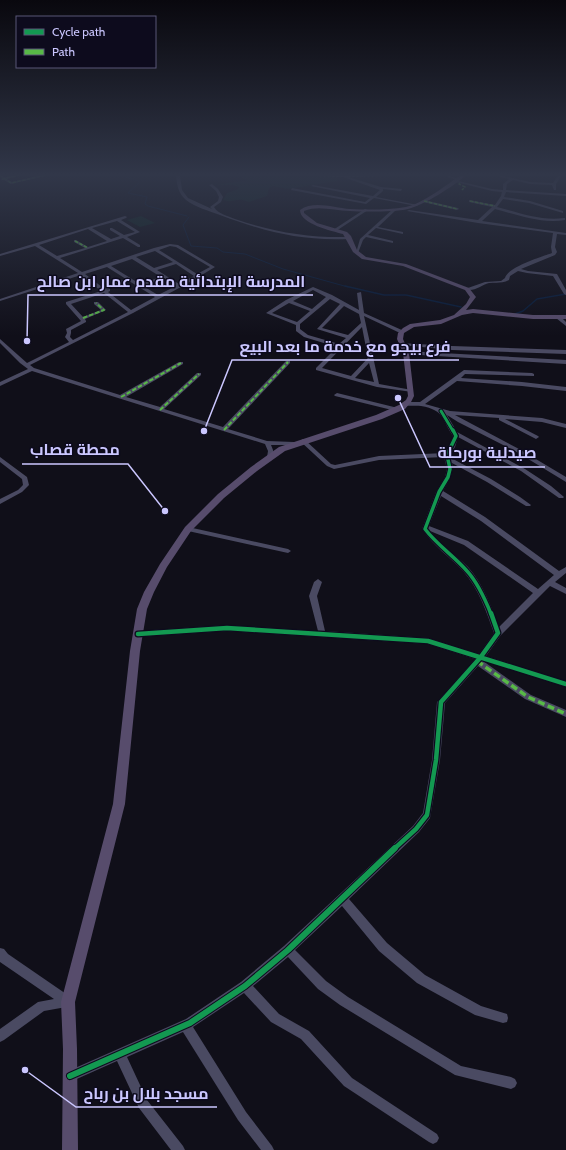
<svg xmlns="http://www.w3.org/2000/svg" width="566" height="1150" font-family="Cabin,Cairo,sans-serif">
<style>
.green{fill:#0e2423}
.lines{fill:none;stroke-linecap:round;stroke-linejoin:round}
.stream-far1{stroke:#0a1d3b;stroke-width:1}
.stream{stroke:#0a1d3b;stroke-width:1.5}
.minor{fill:#4a4a62;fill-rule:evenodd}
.major{fill:#574c6c;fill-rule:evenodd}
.quiet-far2{stroke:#58b947;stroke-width:1.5;stroke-dasharray:3.5 1.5;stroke-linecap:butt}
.quiet-far1{stroke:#58b947;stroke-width:2;stroke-dasharray:4.5 2;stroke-linecap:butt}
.quiet{stroke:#58b947;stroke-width:3.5;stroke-dasharray:7 3.5;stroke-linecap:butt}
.cycleway-far3-casing{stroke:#0d0b1d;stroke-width:5}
.cycleway-far2-casing{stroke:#0d0b1d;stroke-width:6}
.cycleway-far1-casing{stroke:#0d0b1d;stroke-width:7}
.cycleway-casing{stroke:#0d0b1d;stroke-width:8}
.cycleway-far3{stroke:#139951;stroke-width:3}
.cycleway-far2{stroke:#139951;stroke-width:3.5}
.cycleway-far1{stroke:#139951;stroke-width:4.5}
.cycleway{stroke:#139951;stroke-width:6}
.leader{fill:none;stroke:#cbc7ff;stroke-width:1.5}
.callout-dot{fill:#cbc7ff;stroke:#0d0b1d;stroke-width:1.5}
.callout-label{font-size:16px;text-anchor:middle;font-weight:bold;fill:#cbc7ff;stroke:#0d0b1d;stroke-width:3;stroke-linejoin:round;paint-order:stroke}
</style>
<rect width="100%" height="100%" fill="#100f19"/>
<path class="green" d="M245 175 337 177V181L288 189 273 186 269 188 267 196 249 202C236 196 233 204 223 200L227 193 238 189 239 187 232 185H216L248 180 239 177Z
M141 216 155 223 140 227 127 220Z"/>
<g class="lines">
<path class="stream-far1" d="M121 175 138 181 139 183 128 193 147 197 145 204 148 206 187 216
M189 217 183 225 191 246 217 248 223 252 245 254 283 269 348 287"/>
<path class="stream" d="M345 286 384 295H406L461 307
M515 314 523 311 537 299 566 294"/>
<path class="minor" d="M0 175 5 177 21 175 7 179 12 182 42 175H48L11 184 4 180H1L2 178 0 177Z
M176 175H180L182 190 188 198 212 209 210 207 218 201 219 197 216 191 209 185 212 184 218 189 223 197 221 202 214 207C218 214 228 216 235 219 273 232 309 238 349 237L351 238 349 239C300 241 266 232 220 215 209 211 195 207 186 200 178 193 177 185 176 175Z
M307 175H392L390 176 348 177 381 187 402 189 401 191 383 189V191L376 197 418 205 416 206 374 198 366 204 291 190 292 188 365 202 370 198 311 186 313 185 373 196 380 190 343 177 309 176Z
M442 175H447L459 179 457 180Z
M493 175H499L530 182 553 183 558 175H562L556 184V190H554L552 185 530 184 513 180 507 184 506 190 566 194V196L506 192 504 197 530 201 563 211V213L529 203 503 199 497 207C520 213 541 221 564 218H565V220C541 224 518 215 495 209L482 221 566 233V235L557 234 555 247 557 252 555 255 521 269 528 271 557 274 566 290V295L564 294 553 276 527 273 518 271 510 276 509 280C502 284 497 282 489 283 481 285 473 293 465 289L485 282 501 281 505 278C508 267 541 257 552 253L551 247 553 233 478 223 407 211 409 210 478 220 492 207 469 202V200L495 205 501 196 502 192 492 191 452 181 454 180 492 189 503 190V184L509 179Z
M424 200 458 208 459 209 457 210 423 202 422 201Z
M365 209 368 210 336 231 333 230Z
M393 209 396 210 378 227 403 232V234L376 228 368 235 393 241V243L366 237 363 240 358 253H356L360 239Z
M125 216 127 217 126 218 121 220 140 232 127 237 140 245V247H138L123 238 60 258 82 272 154 248 170 244 178 245 215 267 200 276 201 278H197L182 286 183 288H179L133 313 30 365 34 368 120 395 179 362H183V364L126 397 160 407 197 373H201V375L164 409 223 427 286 361H290V363L228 429 267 441 294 442 297 444 296 445H271C273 450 275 453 272 458H268L267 457 268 451 265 444 32 371 0 386V382L28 369 20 363 0 343V339L27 363 69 342 65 337 67 333 66 329 81 321 66 304V302L101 291 81 275 0 301V299L78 273 35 246 0 256V254ZM117 221 135 232 124 235 112 228H110V230L120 236 111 239 92 228ZM88 229 107 241 88 247 76 240H74V242L85 248 57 256 39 245ZM170 246 176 247 210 267 197 274 159 250ZM155 251 173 262 154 268 136 257ZM132 259 161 277 140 284 111 266ZM176 264 194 276 179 284 157 270ZM107 267 126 279 102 287 85 274ZM164 278 176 286 158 295 143 286ZM129 281 155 297 131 310 108 292 110 291V289L105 290ZM104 293 128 312 73 340 70 337 71 333V330L86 322V321L85 319 106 310 98 302H94V304L101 310 83 317 71 304Z
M313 287 332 295 359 310 357 293 361 292 364 313 404 331V333H400L364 316 379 384 412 390V392L377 387 316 370V368L337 347 304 337 296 331V325L266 313 286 300ZM313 290 326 297 312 309 293 301ZM330 299 340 304 317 329 346 338 339 344 308 335 300 329V324ZM289 303 310 311 297 322 272 313ZM344 306 359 314 361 323 348 335 322 328ZM362 327 368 358 351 376 322 368ZM369 363 374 382 355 378Z
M556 316H560L566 322V326L556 318Z
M400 343 452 346 566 350V354L452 350 402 345 400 344Z
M406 351 566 360V364L404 354 403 353Z
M464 370 532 373 534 374V376L465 374 461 378 522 382 566 387V391L522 386 457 381 425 404 450 411 542 418 566 424V428L542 422 505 419 538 436 539 437 536 439 499 420V418L455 415 519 449 566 477V482L515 451 458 422 447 415 457 432 525 469 551 486 564 497 563 498H559L521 471 458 437 455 447 450 455 451 458 491 479 520 497 531 505 530 506H526L487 482 452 463C454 474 448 482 443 491L485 517 559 571 566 567V573L555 582 566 588V594L550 586 501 635 486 656 566 681V687L483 661 531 695 566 710V717L525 699 478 666 445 703 440 760 430 818 419 832 349 899 387 943 425 975 481 1006 507 1014 508 1018 507 1022 503 1023 475 1015 417 983 379 951 342 906 295 950 326 981 348 997 461 1066 511 1077 515 1079 517 1083 515 1087 511 1089 455 1075 340 1005 318 989 288 957 253 986 279 1014 309 1031 352 1078 437 1134 439 1138 437 1142 433 1144 429 1142 344 1086 301 1039 271 1022 244 993 193 1027 246 1112 272 1146 274 1150H261L238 1120 183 1032 127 1057 147 1100 183 1146 185 1150H171L139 1108 117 1061 70 1082 66 1080 64 1076 66 1072 186 1019 241 982 284 946 413 826 423 813 432 760 437 702 475 659 428 644 227 631 138 637 135 636 134 634 135 632 138 631 227 625 318 631 309 596 314 582 318 579 322 582 317 596 325 631 428 638 479 654 494 633C486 611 479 589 463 571 450 557 433 546 422 529L436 492 445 477 447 469 444 457 379 460 334 469 327 466 300 441 303 439 305 440 331 464 335 465 379 456 445 453 449 447 453 436C442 420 445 410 421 406 414 405 407 407 402 404L405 402H420ZM441 496 481 521 554 575 538 589 468 541 429 526ZM430 531 464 545 533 593 499 627C491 606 483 584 468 567 456 555 440 545 430 531Z
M337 393 398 408 399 409 396 411 335 396 334 395Z
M0 457 27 477 29 485 22 492 0 504V499L18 490 23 485 22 479 0 462Z
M186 527H188L288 549 291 551 288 553 188 531H186L185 529Z
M0 948 4 949 8 954 72 998 73 1002 72 1006 44 1011 4 1040 0 1042V1029L38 1002 54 999 0 962Z"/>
<path class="major" d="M461 175H466C454 186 424 205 408 209 395 212 364 212 350 211 334 211 319 205 304 211V213L317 223 347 232 351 236 357 250 366 257 406 264 469 288 476 297 466 310 473 309 533 315H566V319H533L473 313 462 315 441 324 414 327 404 333 403 339 409 353 414 396 411 402 405 409 382 419 285 451 257 471 224 498 191 531 167 567 154 592 147 609 140 651 125 804 75 1002 77 1049 78 1150H62L63 1049 61 1002 113 804 130 651 137 609 144 592 160 564 185 527 218 494 251 467 279 447 376 415 399 405 406 400 408 396 403 353 397 339 398 333 403 328 410 324 440 320 454 315 466 304 470 297 465 290 403 266 362 259 353 252 343 234C332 231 300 224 300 210 314 200 334 208 350 209 368 210 388 210 406 207 424 203 446 185 461 175Z"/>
<path class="quiet-far2" d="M0 175 11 183 46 175
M2 179 19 175
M460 183 459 184 465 187 462 190
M424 201 457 209
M470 201 495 206
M75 241 88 248"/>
<path class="quiet-far1" d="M83 318 104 310 96 303
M121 397 181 363
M160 410 199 374
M224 430 288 362"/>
<path class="quiet" d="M477 661 528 697 566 714"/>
<defs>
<path id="cycleway-far3" d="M441 411 453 431"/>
<path id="cycleway-far2" d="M453 430 456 436 447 455 450 469 448 477 439 492 425 529C437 545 454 556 467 571 478 583 485 599 491 614"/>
<path id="cycleway-far1" d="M138 634 227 628 428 641 566 684
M394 849 416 829 427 815 436 760 441 702 480 658 498 633 491 613"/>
<path id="cycleway" d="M70 1076 190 1023 245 986 288 950 395 848"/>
</defs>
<use href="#cycleway-far3" class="cycleway-far3-casing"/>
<use href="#cycleway-far2" class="cycleway-far2-casing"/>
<use href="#cycleway-far1" class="cycleway-far1-casing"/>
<use href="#cycleway" class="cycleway-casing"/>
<use href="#cycleway-far3" class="cycleway-far3"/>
<use href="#cycleway-far2" class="cycleway-far2"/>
<use href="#cycleway-far1" class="cycleway-far1"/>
<use href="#cycleway" class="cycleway"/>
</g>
<linearGradient id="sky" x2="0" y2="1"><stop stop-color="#09080e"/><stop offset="0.52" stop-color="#313749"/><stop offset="1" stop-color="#313749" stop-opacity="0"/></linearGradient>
<rect width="566" height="336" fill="url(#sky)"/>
<path class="leader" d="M27 341L28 295H313M204 431L232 360H459M165 511L128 464H22M398 398L430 467H545M25 1070L76 1107H217"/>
<g class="callout-dot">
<circle cx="27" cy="341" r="4"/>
<circle cx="204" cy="431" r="4"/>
<circle cx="165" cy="511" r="4"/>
<circle cx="398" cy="398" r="4"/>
<circle cx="25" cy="1070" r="4"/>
</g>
<g class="callout-label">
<text x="171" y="287">المدرسة الإبتدائية مقدم عمار ابن صالح</text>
<text x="345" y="352">فرع بيجو مع خدمة ما بعد البيع</text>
<text x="75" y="455">محطة قصاب</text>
<text x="487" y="458">صيدلية بورحلة</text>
<text x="146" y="1099">مسجد بلال بن رباح</text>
</g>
<rect x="16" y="16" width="140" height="52" fill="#0d0b1d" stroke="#595677"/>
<rect x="24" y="29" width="20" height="6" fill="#139951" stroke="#595677"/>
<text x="52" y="36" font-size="12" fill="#cbc7ff">Cycle path</text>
<rect x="24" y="49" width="20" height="6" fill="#58b947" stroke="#595677"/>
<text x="52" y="56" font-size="12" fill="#cbc7ff">Path</text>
</svg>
